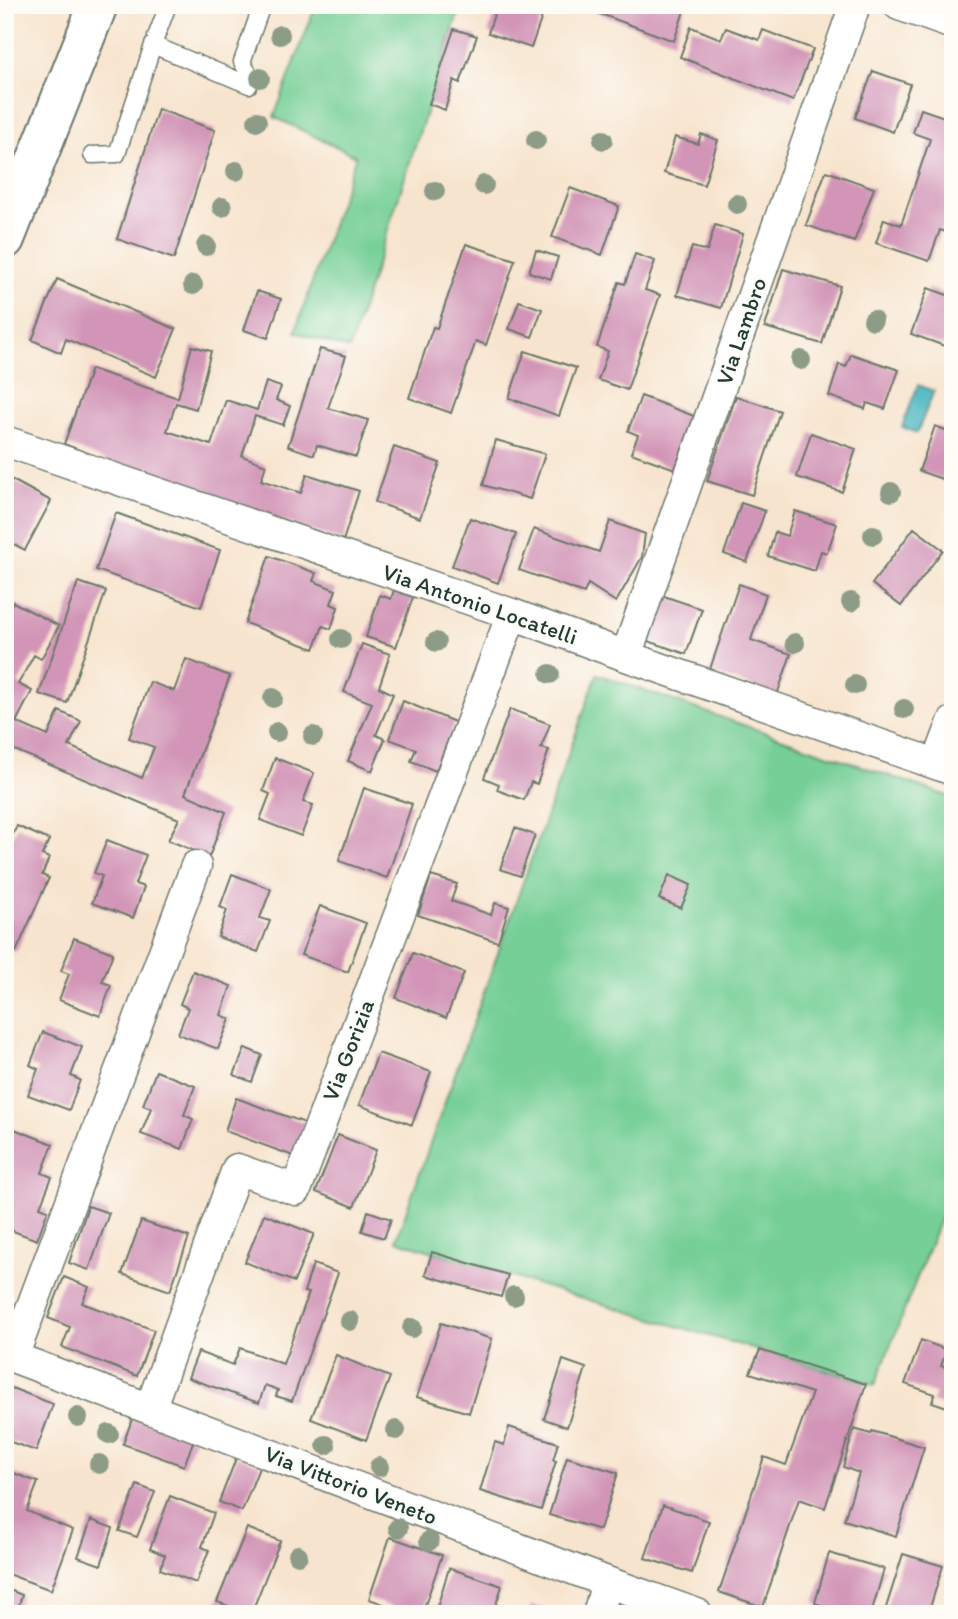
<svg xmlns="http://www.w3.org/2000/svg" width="958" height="1619" font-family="Itim,sans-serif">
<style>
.green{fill:#76cf96;stroke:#4a8665;stroke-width:2}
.water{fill:#46b4c0;stroke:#32787a;stroke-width:2}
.building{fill:#d295b7}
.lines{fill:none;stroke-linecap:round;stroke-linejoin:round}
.service-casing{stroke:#6b776a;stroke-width:19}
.minor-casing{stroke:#6b776a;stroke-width:33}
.secondary-casing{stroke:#6b776a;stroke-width:42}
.service{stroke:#fff;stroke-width:16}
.minor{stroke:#fff;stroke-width:30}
.secondary{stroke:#fff;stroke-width:38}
.tree{fill:#8c9c86}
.labels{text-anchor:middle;stroke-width:5;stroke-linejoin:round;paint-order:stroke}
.street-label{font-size:23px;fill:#1f3d34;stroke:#fdfcf7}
</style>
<rect width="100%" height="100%" fill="#fdfcf7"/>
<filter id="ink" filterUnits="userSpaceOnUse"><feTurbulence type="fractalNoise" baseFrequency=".0143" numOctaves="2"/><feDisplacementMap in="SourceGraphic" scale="14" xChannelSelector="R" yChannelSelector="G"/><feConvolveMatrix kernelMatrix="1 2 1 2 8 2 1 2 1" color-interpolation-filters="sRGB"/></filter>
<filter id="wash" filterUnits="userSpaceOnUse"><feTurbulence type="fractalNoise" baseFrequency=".00686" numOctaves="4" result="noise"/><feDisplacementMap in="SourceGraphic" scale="28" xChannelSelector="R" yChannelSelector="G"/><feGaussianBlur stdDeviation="1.57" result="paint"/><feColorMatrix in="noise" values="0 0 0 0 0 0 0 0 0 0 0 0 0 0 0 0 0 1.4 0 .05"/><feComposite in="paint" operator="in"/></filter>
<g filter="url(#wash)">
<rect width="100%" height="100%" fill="#f7e4ce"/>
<path class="green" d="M316 5H461L349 349 295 332 356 156 274 117Z
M597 674 953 798V1186L875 1385 532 1283 396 1240Z"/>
<path class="water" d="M918 385 934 391 917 433 902 427Z"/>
<g id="blocks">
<path class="building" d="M497 5H546L531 48 488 33Z
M576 5H686L674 41Z
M691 27 721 39 726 28 759 40 763 30 813 49 793 101 680 57Z
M454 29 477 36 460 83 454 80 445 110 429 104Z
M873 71 910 84 893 132 855 118Z
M158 109 215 130 174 259 117 239Z
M921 109 953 120V231L952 234 940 230 929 261 876 243 884 219 901 225 930 139 913 133Z
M701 134 718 140 704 185 664 173 675 137 698 144Z
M826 171 874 188 854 242 806 225Z
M570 188 619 206 602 255 552 237Z
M715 225 743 234 721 308 677 295 692 247 707 251Z
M466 244 515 260 486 345 476 341 451 413 409 398 433 327 437 328Z
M536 250 558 257 551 279 529 272Z
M635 254 655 261 645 290 660 295 627 390 598 380 608 351 597 347 619 282 625 284Z
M783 269 840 286 822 344 765 327Z
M57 279 176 329 156 377 66 339 61 353 32 340Z
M928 288 953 297V349L911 334Z
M257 291 281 299 268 338 244 330Z
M519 301 542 309 532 337 509 329Z
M192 346 211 351 196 409 176 403 167 431 211 445 226 400 257 410 266 382 281 387 276 400 290 406 283 425 255 416 242 456 266 465 261 480 301 493 307 474 359 491 343 541 133 471 64 444 91 369 178 398Z
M320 349 346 356 328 408 368 420 356 457 317 445 314 455 288 446Z
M525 351 576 368 559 416 509 398Z
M851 354 899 370 885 409 867 403 865 409 829 396 839 364 846 367Z
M641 396 694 416 675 469 631 453 638 435 628 431Z
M736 396 780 411 752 495 707 481Z
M935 426 953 433V483L919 471Z
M811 433 856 449 842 492 797 477Z
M496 440 545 454 530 499 483 485Z
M394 447 440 463 420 518 375 502Z
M5 476 51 501 25 550 5 540Z
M741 503 765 511 747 562 724 554Z
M795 511 837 524 827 553 821 551 815 571 768 556 775 532 787 536Z
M116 513 220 550 201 607 96 570Z
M470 518 516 534 498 583 452 566Z
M610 521 645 534 642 557 616 602 588 584 584 593 519 570 534 529 599 552Z
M914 528 943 550 901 606 872 584Z
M269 556 316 573 313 581 336 590 331 604 338 607 331 629 323 626 314 649 245 623Z
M78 582 106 591 67 703 39 694Z
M739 584 766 594 751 640 791 654 777 695 709 672Z
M394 590 413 597 396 647 366 637 380 595 391 599Z
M661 595 702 609 686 654 645 640Z
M13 602 59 626 41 659 34 655 18 684 32 691 16 722 48 736 59 711 81 721 69 746 142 778 154 747 129 738 150 682 174 691 186 659 230 676 185 794 226 812 209 857 168 840 179 819 5 746V615Z
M362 644 390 654 379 687 393 694 376 735 385 739 372 771 348 761 372 703 344 692Z
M403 701 455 722 436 771 411 761 416 749 389 739Z
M510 709 550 724 541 748 549 750 537 784 531 782 524 800 497 790 499 784 484 778Z
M275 758 314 773 303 802 313 805 301 836 260 820 270 794 263 791Z
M364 788 412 804 387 878 339 861Z
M17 826 49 840 42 855 49 858 42 875 49 878 16 952 5 947V838L10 840Z
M515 828 535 835 520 876 500 869Z
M107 840 146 855 135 884 144 887 133 918 92 903 102 876 94 873Z
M232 874 271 889 260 918 270 921 258 952 218 937 227 910 220 907Z
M669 875 691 885 681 908 659 899Z
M431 876 457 884 451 901 491 915 495 903 509 907 498 942 418 915Z
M320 906 366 923 348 972 301 955Z
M74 938 113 953 102 982 111 985 100 1016 59 1000 69 974 61 971Z
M413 953 464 973 446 1018 396 998Z
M193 971 231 986 221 1015 230 1019 218 1049 178 1034 188 1008 180 1004Z
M43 1032 82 1047 71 1076 80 1080 69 1110 28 1095 38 1069 30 1065Z
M245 1048 262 1055 252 1082 234 1075Z
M378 1053 431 1072 412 1125 359 1105Z
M156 1071 195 1086 184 1115 193 1119 182 1149 141 1134 151 1108 143 1105Z
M236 1098 308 1124 296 1157 225 1131Z
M14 1129 53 1144 42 1173 52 1177 40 1207 48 1210 37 1240 5 1228V1176L9 1165 5 1164V1153Z
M338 1135 376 1150 354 1207 316 1192Z
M88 1206 109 1213 89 1270 69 1263Z
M368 1211 391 1219 384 1238 362 1231Z
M264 1214 314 1234 294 1282 245 1262Z
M141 1221 189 1237 170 1291 122 1274Z
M432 1252 508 1275 501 1297 425 1275Z
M313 1264 338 1273 292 1401 276 1396 278 1390 265 1385 259 1403 188 1378 198 1352 233 1365 240 1348 283 1364 309 1293 304 1292Z
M64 1277 89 1287 82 1303 154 1330 137 1376 62 1347 70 1327 48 1318Z
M441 1323 492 1339 469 1413 417 1397Z
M921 1340 947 1350 941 1366 953 1369V1409L932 1402 935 1394 905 1384Z
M760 1350 866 1384 825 1508 799 1499 763 1607 719 1592 764 1457 786 1465 812 1393 750 1373Z
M336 1355 390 1377 366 1440 311 1419Z
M563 1360 586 1368 567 1427 544 1419Z
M9 1387 53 1404 36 1451 5 1440V1398Z
M133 1417 194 1439 184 1466 123 1444Z
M509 1427 558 1443 553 1460 556 1461 541 1510 480 1491 495 1442 504 1445Z
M854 1429 871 1434 872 1431 924 1447 896 1536 844 1520 859 1473 843 1467Z
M237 1456 260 1465 242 1511 219 1502Z
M567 1457 618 1473 600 1530 549 1515Z
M5 1470 38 1482 27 1511 73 1530 51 1590 5 1573Z
M137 1485 155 1492 137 1537 119 1531Z
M170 1496 214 1513 202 1547 209 1550 196 1583 160 1569 165 1555 150 1549Z
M663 1505 709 1521 692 1573 645 1558Z
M91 1520 113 1528 101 1565 78 1557Z
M247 1528 280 1541 251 1614H226L229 1606 217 1602Z
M390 1537 442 1555 422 1614H412L369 1599Z
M829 1553 884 1569 871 1614H852L815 1603Z
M903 1554 943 1566 928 1614H884Z
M449 1568 502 1586 493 1614H435Z
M5 1588 22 1595 16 1614H5Z
M531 1605 557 1613V1614H528Z"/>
</g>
</g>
<g filter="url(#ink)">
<use href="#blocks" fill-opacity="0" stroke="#6b776a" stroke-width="2"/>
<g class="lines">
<defs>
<path id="service" d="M156 37 168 5
M92 155 117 154 153 45 249 85 252 79 242 62 262 5"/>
<path id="minor" d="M899 5 953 24
M5 441 512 614 626 656 953 770
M626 656 855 5
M937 764 953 722
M5 1354 607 1582 697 1614
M13 1357 196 866
M150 1409 237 1169 296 1190 512 614
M598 1614 607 1582"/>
<path id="secondary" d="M5 239 98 5"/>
</defs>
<use href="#service" class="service-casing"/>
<use href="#minor" class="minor-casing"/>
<use href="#secondary" class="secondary-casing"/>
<use href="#service" class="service"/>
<use href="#minor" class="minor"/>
<use href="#secondary" class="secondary"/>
</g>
<g class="tree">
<circle cx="280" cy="35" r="10"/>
<circle cx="260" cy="78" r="10"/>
<circle cx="257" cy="121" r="10"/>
<circle cx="536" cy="140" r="10"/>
<circle cx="603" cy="140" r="10"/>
<circle cx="236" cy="171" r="10"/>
<circle cx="484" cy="185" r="10"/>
<circle cx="435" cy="191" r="10"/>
<circle cx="737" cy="204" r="10"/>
<circle cx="222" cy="207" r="10"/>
<circle cx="206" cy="246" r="10"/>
<circle cx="193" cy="285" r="10"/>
<circle cx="873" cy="320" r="10"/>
<circle cx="801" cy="360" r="10"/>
<circle cx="891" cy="492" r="10"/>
<circle cx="873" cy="535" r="10"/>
<circle cx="851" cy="602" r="10"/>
<circle cx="341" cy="639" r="10"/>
<circle cx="436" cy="642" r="10"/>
<circle cx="795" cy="643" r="10"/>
<circle cx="550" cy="674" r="10"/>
<circle cx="855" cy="685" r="10"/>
<circle cx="273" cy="698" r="10"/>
<circle cx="904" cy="709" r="10"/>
<circle cx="277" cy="732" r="10"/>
<circle cx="313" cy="736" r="10"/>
<circle cx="514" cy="1296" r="10"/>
<circle cx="350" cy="1321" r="10"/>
<circle cx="412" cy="1328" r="10"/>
<circle cx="78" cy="1417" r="10"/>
<circle cx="396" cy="1430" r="10"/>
<circle cx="109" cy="1434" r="10"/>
<circle cx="326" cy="1445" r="10"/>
<circle cx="99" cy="1464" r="10"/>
<circle cx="379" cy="1467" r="10"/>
<circle cx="398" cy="1528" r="10"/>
<circle cx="429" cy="1541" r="10"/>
<circle cx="298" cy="1555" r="10"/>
</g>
</g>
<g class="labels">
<g class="street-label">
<text transform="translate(741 331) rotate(-71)" y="8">Via Lambro</text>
<text transform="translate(480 604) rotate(19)" y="8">Via Antonio Locatelli</text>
<text transform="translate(348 1050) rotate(-69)" y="8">Via Gorizia</text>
<text transform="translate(351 1485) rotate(21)" y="8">Via Vittorio Veneto</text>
</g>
</g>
<rect width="958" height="1619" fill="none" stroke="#fdfcf7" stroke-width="28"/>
</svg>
